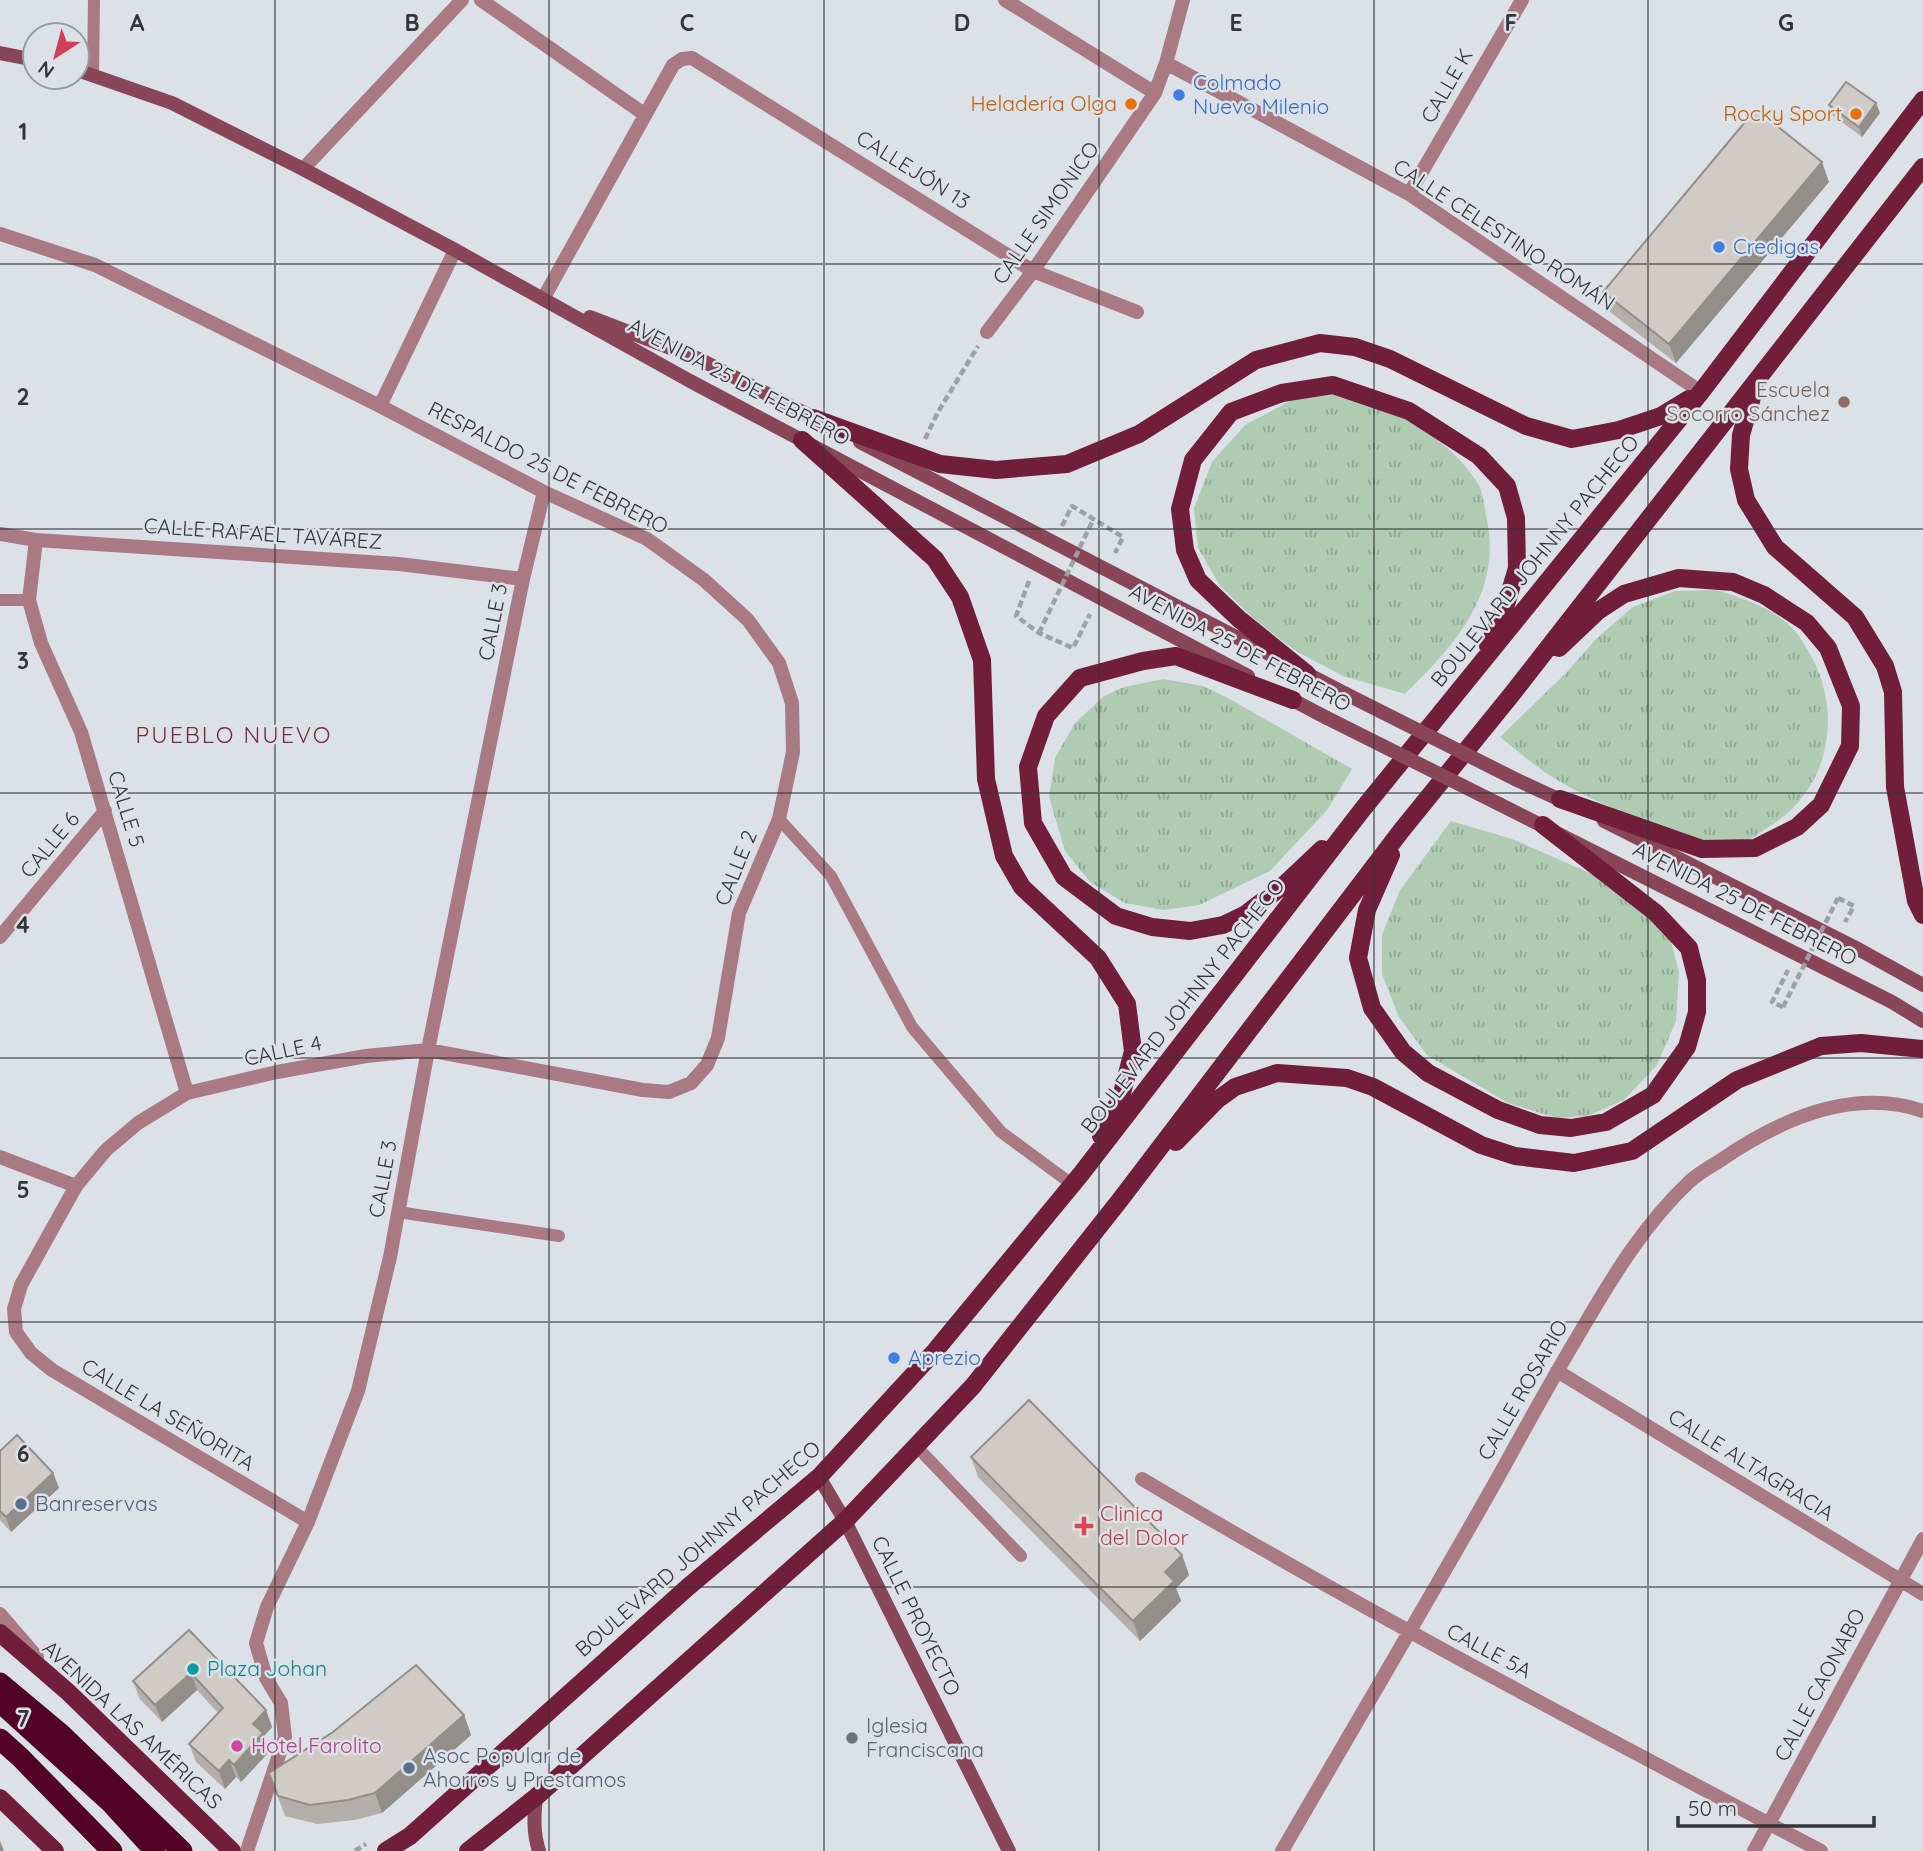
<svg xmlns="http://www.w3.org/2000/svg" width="1923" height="1851" font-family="Quicksand,sans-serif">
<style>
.grass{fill:url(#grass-tufts)}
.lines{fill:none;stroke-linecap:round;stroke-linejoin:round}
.path{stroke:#9ca1a5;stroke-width:4.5;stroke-dasharray:7 3.5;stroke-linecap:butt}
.lane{stroke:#a97984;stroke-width:12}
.street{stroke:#a97984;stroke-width:14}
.secondary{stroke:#8a4659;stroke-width:14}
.primary{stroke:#711e3b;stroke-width:18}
.highway{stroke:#520324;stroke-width:21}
.path-bridge{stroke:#9ca1a5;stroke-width:4.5;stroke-dasharray:7 3.5;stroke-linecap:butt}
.secondary-bridge{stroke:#8a4659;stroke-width:14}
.wall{fill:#b4afa9}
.shaded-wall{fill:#928e8a}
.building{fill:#d1cbc5;stroke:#928e8a;stroke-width:2}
.grid{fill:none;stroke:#333537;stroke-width:2;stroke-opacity:0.55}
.shop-dot{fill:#3f7fe0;stroke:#dbe1e7;stroke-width:2.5}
.food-dot{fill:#e8710a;stroke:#dbe1e7;stroke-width:2.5}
.education-dot{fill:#8d6e63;stroke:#dbe1e7;stroke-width:2.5}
.service-dot{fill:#5c6f8a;stroke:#dbe1e7;stroke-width:2.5}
.health-dot{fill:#e0444e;stroke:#dbe1e7;stroke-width:2.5}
.culture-dot{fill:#0f9aa8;stroke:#dbe1e7;stroke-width:2.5}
.worship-dot{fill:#6b7280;stroke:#dbe1e7;stroke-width:2.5}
.hotel-dot{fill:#d1479c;stroke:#dbe1e7;stroke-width:2.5}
.labels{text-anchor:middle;stroke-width:5;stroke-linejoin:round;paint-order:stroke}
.shop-label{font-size:21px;fill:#366cbe;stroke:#dbe1e7;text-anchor:start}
.street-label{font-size:21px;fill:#333537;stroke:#dbe1e7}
.food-label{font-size:21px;fill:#c56008;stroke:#dbe1e7;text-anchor:end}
.education-label{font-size:21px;fill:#785e54;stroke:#dbe1e7;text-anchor:end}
.service-label{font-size:21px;fill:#4e5e75;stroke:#dbe1e7;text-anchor:start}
.health-label{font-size:21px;fill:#be3a42;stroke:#dbe1e7;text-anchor:start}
.culture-label{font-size:21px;fill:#0d838f;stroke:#dbe1e7;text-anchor:start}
.worship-label{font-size:21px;fill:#5b616d;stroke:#dbe1e7;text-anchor:start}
.hotel-label{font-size:21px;fill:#b23c85;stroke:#dbe1e7;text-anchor:start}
.neighbourhood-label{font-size:23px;letter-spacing:2px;fill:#742d36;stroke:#dbe1e7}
.grid-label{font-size:23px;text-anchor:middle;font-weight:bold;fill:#333537;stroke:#dbe1e7;stroke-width:5;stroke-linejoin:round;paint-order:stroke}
</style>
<defs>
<pattern id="grass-tufts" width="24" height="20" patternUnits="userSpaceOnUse" patternTransform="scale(1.75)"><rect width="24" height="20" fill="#afccb2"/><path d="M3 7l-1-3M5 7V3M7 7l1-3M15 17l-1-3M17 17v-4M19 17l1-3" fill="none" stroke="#8fa692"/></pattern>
</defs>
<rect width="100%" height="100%" fill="#dbe1e7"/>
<path class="grass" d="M1344 393C1365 401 1389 408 1408 419 1434 436 1462 457 1478 484 1483 492 1484 505 1486 515 1504 591 1456 644 1405 694L1343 676 1294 650 1253 618 1220 586 1198 548 1194 508 1212 462 1245 425 1292 400Z
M1716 590C1745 599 1774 608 1795 631 1800 636 1803 643 1807 649 1845 709 1831 791 1767 828 1760 832 1752 840 1744 842 1702 853 1583 798 1546 773 1530 762 1515 749 1500 737L1566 673 1598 637 1633 607 1675 591Z
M1163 679 1203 686 1228 698 1352 769 1327 810 1270 871 1199 905 1164 910 1125 903 1090 882 1065 851 1049 797 1055 758 1075 723 1104 696 1124 687Z
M1451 821 1512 839 1599 877 1635 905 1670 938 1679 972 1676 1021 1657 1065 1624 1100 1587 1116 1557 1118 1508 1103 1427 1055 1399 1017 1382 974V935L1400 890Z"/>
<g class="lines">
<path class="path" d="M925 439 938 412 978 346
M1062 526 1072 506 1123 537 1115 553
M1029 581 1016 616 1039 633 1073 648 1090 614
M1838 898 1854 906 1845 922
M1783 1007 1772 1002 1788 970
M355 1851 366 1844"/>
<path class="lane" d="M93 74 94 0
M0 600H29
M779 819 831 876 912 1027 1001 1132 1073 1185
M398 1212 559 1236
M916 1446 1021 1556"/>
<path class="street" d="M481 0 644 114
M1005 0 1155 93
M1166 63 1409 194 1701 392
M303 169 462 0
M1409 194 1522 0
M0 234 95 265 380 406 544 492 647 539 704 580 748 620 779 663 792 703 793 752 779 819 739 913 718 1038 707 1065 691 1083 669 1092 643 1090 428 1050 366 1056 277 1072 187 1093 138 1123 106 1150 76 1186 21 1285 14 1309 16 1332 31 1353 52 1370 308 1522
M543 299 673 65 682 59 692 58 1033 271 1137 312
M987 332 1033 271 1155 93 1166 63 1183 0
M380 406 455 250
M0 534 36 540 399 564 523 579
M36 540 29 600 41 643 81 732 187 1093
M0 937 105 811
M0 1157 76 1186
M1557 1371 1923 1594
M1142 1479C1364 1611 1593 1731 1821 1851
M0 1614 37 1657
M247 1851 285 1737 281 1703 266 1678 256 1643 267 1607 308 1522 358 1391 390 1257 428 1050 523 579 544 492
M1282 1851C1353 1728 1426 1605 1496 1481 1524 1430 1552 1379 1582 1329 1613 1276 1645 1223 1690 1181 1699 1173 1711 1166 1721 1160 1779 1120 1852 1087 1923 1111
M1754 1851 1923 1539"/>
<path class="secondary" d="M0 53 35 60
M77 70 172 103 303 169 455 250 690 381 1248 676
M590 317 699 359 820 421
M860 442 1346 694
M1285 696 1327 718
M1517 780 1567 803
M1499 804 1892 1002 1923 1021
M1604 821 1858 949 1923 985
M819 1477 845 1521 1009 1851
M536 1797C534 1816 533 1832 539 1851"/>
<path class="primary" d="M1753 394 1741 435 1739 469 1746 500 1775 547 1855 617 1885 666 1893 692 1895 787 1916 901 1923 915
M813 418 940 464 996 470 1067 464 1139 434 1256 360 1320 343 1355 347 1390 359 1526 426 1572 439 1619 430 1661 416 1689 399
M802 440 935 559 960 597 982 660 986 779 1004 856 1022 887 1098 958 1127 1004 1133 1051 1121 1097 1101 1136
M1559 648 1598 611 1624 594 1679 578 1733 582 1764 595 1807 623 1828 648 1851 706 1850 746 1821 805 1797 827 1755 848 1702 849 1560 799
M1307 674 1239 619 1198 580 1185 550 1180 509 1193 460 1231 412 1282 393 1333 385 1409 411 1479 456 1507 486 1516 518 1517 568 1505 608 1488 646
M1293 700 1176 656 1143 661 1080 678 1046 716 1028 767 1033 823 1064 877 1116 916 1152 927 1190 931 1223 925 1246 914 1285 884 1322 849
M1391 855 1367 910 1358 958 1372 1008 1403 1052 1428 1073 1498 1110 1540 1125 1571 1128 1606 1122 1653 1095 1687 1047 1697 1012V980L1689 948 1656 913 1543 825
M1176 1142 1217 1100 1235 1087 1277 1073 1347 1078 1373 1087 1481 1145 1515 1156 1574 1163 1632 1151 1737 1080 1821 1046 1861 1043 1923 1049
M0 1633 68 1692 232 1851
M0 1798 55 1851
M386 1851 410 1836 688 1587 819 1477 935 1351 1081 1174 1362 810 1701 392 1923 100
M468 1851 536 1797 845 1521 973 1386 1120 1200 1401 831 1512 694 1923 167"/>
<path class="highway" d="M0 1683 61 1734 182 1851
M0 1702 110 1802 155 1851
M0 1739 20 1757 112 1851"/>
<path class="path-bridge" d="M1039 633 1093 520
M1783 1007 1838 898"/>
<path class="secondary-bridge" d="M1346 694 1517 780
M1327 718 1499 804"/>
</g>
<path class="wall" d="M1829 105 1880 113 1862 137 1832 115Z
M1829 182 1676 363 1610 312 1603 292Z
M0 1451 53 1473 59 1488 11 1532 0 1520Z
M971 1457 1182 1555 1189 1575 1176 1588 1181 1601 1140 1641 978 1477Z
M189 1630 266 1710 272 1727 264 1736 270 1751 241 1782 236 1777 225 1789 196 1762 189 1744 218 1713 197 1690 162 1722 139 1698 133 1681Z
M464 1715 471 1735 382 1813 355 1820 317 1824 285 1816 269 1773Z"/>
<path class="shaded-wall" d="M1876 103 1880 113 1862 137 1859 127Z
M1822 162 1829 182 1676 363 1669 344Z
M53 1473 59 1488 11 1532 6 1517Z
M1182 1555 1189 1575 1176 1588 1181 1601 1140 1641 1133 1621 1165 1572Z
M191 1673 197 1690 162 1722 155 1705Z
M266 1710 272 1727 264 1736 270 1751 241 1782 234 1765 253 1724Z
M464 1715 471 1735 382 1813 375 1793Z
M229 1760 236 1777 225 1789 219 1771Z
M0 1841 4 1851H0Z"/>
<path class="building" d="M1846 82 1876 103 1859 127 1829 105Z
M1756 109 1822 162 1669 344 1603 292Z
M1029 1400 1182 1555 1165 1572 1174 1581 1133 1621 971 1457Z
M17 1435 53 1473 6 1517 0 1511V1451Z
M189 1630 266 1710 253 1724 263 1733 234 1765 229 1760 219 1771 189 1744 223 1708 191 1673 155 1705 133 1681Z
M416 1665 464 1715 375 1793 348 1800 310 1805 278 1796 269 1773 333 1732Z"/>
<path class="grid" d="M275 0V1851M549 0V1851M824 0V1851M1099 0V1851M1374 0V1851M1648 0V1851M0 264H1923M0 529H1923M0 793H1923M0 1058H1923M0 1322H1923M0 1587H1923"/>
<g class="shop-dot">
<circle cx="1179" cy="95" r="7"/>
<circle cx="1719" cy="247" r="7"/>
<circle cx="894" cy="1358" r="7"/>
</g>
<g class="food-dot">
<circle cx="1131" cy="104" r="7"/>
<circle cx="1856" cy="114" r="7"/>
</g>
<circle class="education-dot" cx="1844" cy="402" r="7"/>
<g class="service-dot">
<circle cx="21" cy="1504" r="7"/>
<circle cx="409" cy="1768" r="7"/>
</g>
<path class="health-dot" d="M1080.5 1515.5h7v7h7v7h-7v7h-7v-7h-7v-7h7z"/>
<circle class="culture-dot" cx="193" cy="1669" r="7"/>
<circle class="worship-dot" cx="852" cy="1738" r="7"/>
<circle class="hotel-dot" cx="237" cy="1746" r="7"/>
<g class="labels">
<g class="shop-label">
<text x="1193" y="90">Colmado<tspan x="1193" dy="24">Nuevo Milenio</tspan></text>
<text x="1733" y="254">Credigas</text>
<text x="908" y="1365">Aprezio</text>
</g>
<g class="street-label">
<text transform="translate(1447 86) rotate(-60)" y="7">CALLE K</text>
<text transform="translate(913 170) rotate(32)" y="7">CALLEJÓN 13</text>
<text transform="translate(1046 213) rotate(-55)" y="7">CALLE SIMONICO</text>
<text transform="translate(1504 235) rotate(33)" y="7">CALLE CELESTINO ROMÁN</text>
<text transform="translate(739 382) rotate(28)" y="7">AVENIDA 25 DE FEBRERO</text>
<text transform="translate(548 468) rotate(27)" y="7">RESPALDO 25 DE FEBRERO</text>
<text transform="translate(263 534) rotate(4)" y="7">CALLE RAFAEL TAVÁREZ</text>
<text transform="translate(1535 561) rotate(-51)" y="7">BOULEVARD JOHNNY PACHECO</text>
<text transform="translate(493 622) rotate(-79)" y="7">CALLE 3</text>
<text transform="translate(1240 648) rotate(28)" y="7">AVENIDA 25 DE FEBRERO</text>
<text transform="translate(126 809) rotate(73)" y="7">CALLE 5</text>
<text transform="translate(50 845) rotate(-50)" y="7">CALLE 6</text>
<text transform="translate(736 868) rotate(-68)" y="7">CALLE 2</text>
<text transform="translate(1745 904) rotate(27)" y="7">AVENIDA 25 DE FEBRERO</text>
<text transform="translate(1183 1006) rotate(-52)" y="7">BOULEVARD JOHNNY PACHECO</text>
<text transform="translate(283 1051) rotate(-12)" y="7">CALLE 4</text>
<text transform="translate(383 1179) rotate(-80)" y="7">CALLE 3</text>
<text transform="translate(1523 1390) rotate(-60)" y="7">CALLE ROSARIO</text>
<text transform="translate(168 1415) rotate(31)" y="7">CALLE LA SEÑORITA</text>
<text transform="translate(1751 1465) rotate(32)" y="7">CALLE ALTAGRACIA</text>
<text transform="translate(698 1549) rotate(-41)" y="7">BOULEVARD JOHNNY PACHECO</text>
<text transform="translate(916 1616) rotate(64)" y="7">CALLE PROYECTO</text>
<text transform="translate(1489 1651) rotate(28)" y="7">CALLE 5A</text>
<text transform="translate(1820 1685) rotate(-62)" y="7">CALLE CAONABO</text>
<text transform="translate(132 1725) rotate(43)" y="7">AVENIDA LAS AMÉRICAS</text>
</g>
<g class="food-label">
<text x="1117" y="111">Heladería Olga</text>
<text x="1842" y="121">Rocky Sport</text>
</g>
<g class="education-label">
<text x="1830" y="397">Escuela<tspan x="1830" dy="24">Socorro Sánchez</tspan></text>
</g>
<g class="service-label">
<text x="35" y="1511">Banreservas</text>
<text x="423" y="1763">Asoc Popular de<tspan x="423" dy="24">Ahorros y Prestamos</tspan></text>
</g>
<g class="health-label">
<text x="1100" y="1521">Clinica<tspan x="1100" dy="24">del Dolor</tspan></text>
</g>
<g class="culture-label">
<text x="207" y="1676">Plaza Johan</text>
</g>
<g class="worship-label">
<text x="866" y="1733">Iglesia<tspan x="866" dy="24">Franciscana</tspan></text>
</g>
<g class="hotel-label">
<text x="251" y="1753">Hotel Farolito</text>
</g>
<g class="neighbourhood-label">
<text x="234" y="743">PUEBLO NUEVO</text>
</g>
</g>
<g class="grid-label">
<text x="137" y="31">A</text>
<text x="412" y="31">B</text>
<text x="687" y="31">C</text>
<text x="962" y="31">D</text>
<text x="1236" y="31">E</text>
<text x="1511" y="31">F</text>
<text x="1786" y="31">G</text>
<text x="23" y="140">1</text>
<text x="23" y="405">2</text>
<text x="23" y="669">3</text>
<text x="23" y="933">4</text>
<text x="23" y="1198">5</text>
<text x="23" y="1462">6</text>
<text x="23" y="1727">7</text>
</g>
<g transform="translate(56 56) rotate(216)"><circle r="33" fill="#dbe1e7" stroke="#989ca1" stroke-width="2"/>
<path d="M0-5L12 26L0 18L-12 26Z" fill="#d03f57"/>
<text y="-10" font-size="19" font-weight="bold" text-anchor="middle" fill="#333537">N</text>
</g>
<path d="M1678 1816v10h196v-10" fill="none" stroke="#333537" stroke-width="3.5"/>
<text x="1688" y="1816" font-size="21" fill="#333537" stroke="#dbe1e7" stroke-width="5" paint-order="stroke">50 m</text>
</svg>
